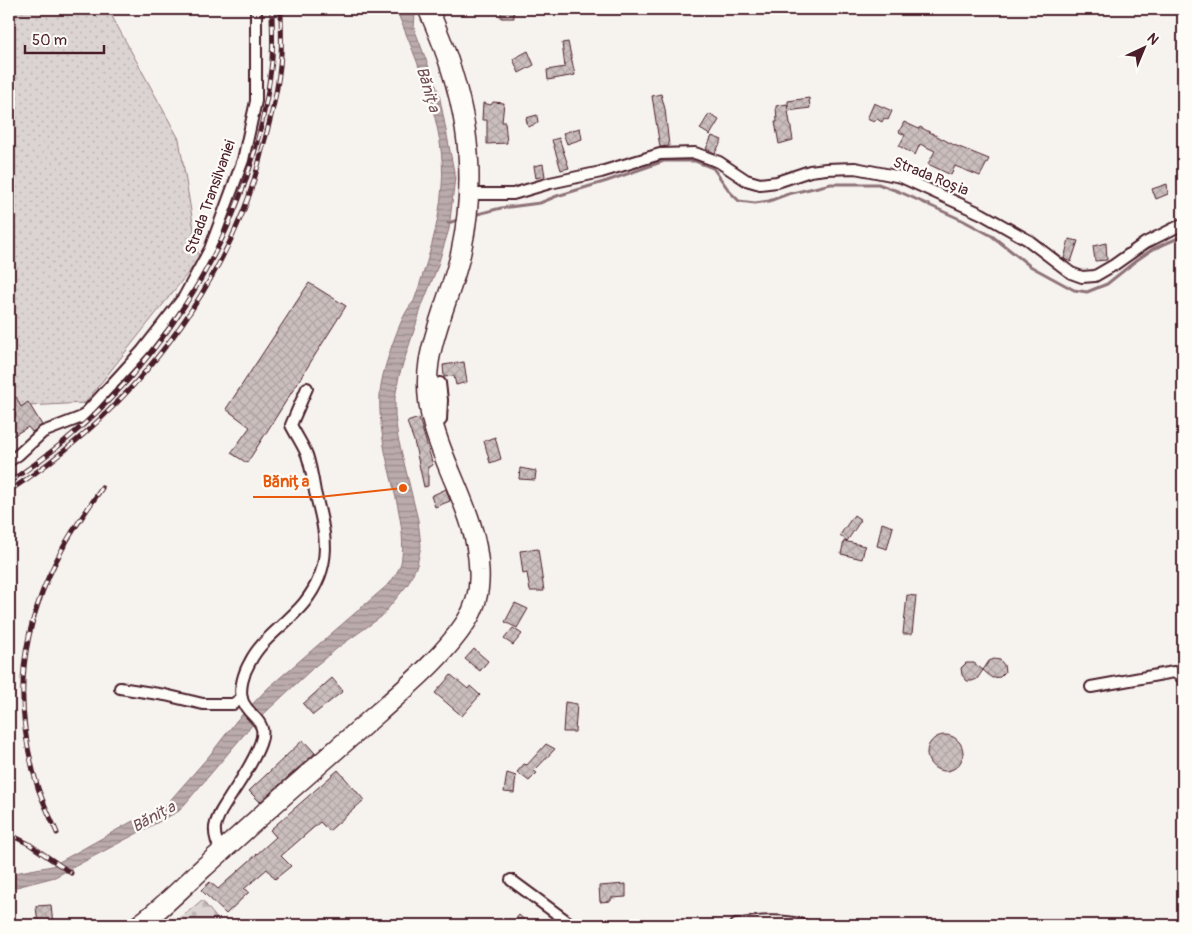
<svg xmlns="http://www.w3.org/2000/svg" width="1192" height="934" font-family="Pangolin,sans-serif">
<style>
.grass{fill:url(#grass-dots);stroke:#937a7e}
.cemetery{fill:url(#cemetery-stones);stroke:#937a7e}
.water{fill:url(#water-rules);stroke:#8e7378}
.lines{fill:none;stroke-linecap:round;stroke-linejoin:round}
.stream{stroke:#8e7378;stroke-width:3}
.building{fill:url(#building-cross-hatch);stroke:#4a1f2b}
.street-casing{stroke:#4a1f2b;stroke-width:14}
.highway-casing{stroke:#4a1f2b;stroke-width:22}
.street{stroke:#fdfcf7;stroke-width:10}
.highway{stroke:#fdfcf7;stroke-width:19}
.rail-casing{stroke:#4a1f2b;stroke-width:5}
.rail{stroke:#fdfcf7;stroke-width:3;stroke-dasharray:9;stroke-linecap:butt}
.labels{text-anchor:middle;stroke-width:4.5;stroke-linejoin:round;paint-order:stroke}
.street-label{font-size:15px;fill:#4a1f2b;stroke:#fdfcf7}
.water-label{font-size:16px;font-style:italic;fill:#725058;stroke:#fdfcf7}
.leader{fill:none;stroke:#e8590c;stroke-width:2}
.callout-dot{fill:#e8590c;stroke:#fdfcf7;stroke-width:2}
.callout-label{font-size:16px;text-anchor:middle;font-weight:bold;fill:#e8590c;stroke:#fdfcf7;stroke-width:4.5;stroke-linejoin:round;paint-order:stroke}
</style>
<defs>
<pattern id="grass-dots" width="8" height="8" patternUnits="userSpaceOnUse" patternTransform="scale(1.25)"><rect width="8" height="8" fill="#dcd4d2"/><path d="M2 2h.1M6 6h.1" fill="none" stroke="#beb6b4" stroke-width="1.8" stroke-linecap="round"/></pattern>
<pattern id="cemetery-stones" width="16" height="16" patternUnits="userSpaceOnUse" patternTransform="scale(1.25)"><rect width="16" height="16" fill="#dcd4d2"/><path d="M2 7V4a2 2 0 0 1 4 0v3zM10 15v-3a2 2 0 0 1 4 0v3z" fill="#beb6b4"/></pattern>
<pattern id="water-rules" width="6" height="5" patternUnits="userSpaceOnUse" patternTransform="scale(1.25)"><rect width="6" height="5" fill="#bbabac"/><path d="M0 2.5h6" fill="none" stroke="#9a8b8c"/></pattern>
<pattern id="building-cross-hatch" width="8" height="8" patternUnits="userSpaceOnUse" patternTransform="scale(1.25)"><rect width="8" height="8" fill="#cbbfbe"/><path d="M0 0l8 8M0 8l8-8" fill="none" stroke="#b0a4a3"/></pattern>
</defs>
<rect width="100%" height="100%" fill="#f6f3ef"/>
<filter id="ink" filterUnits="userSpaceOnUse"><feTurbulence type="fractalNoise" baseFrequency=".02" numOctaves="2"/><feDisplacementMap in="SourceGraphic" scale="10" xChannelSelector="R" yChannelSelector="G"/><feConvolveMatrix kernelMatrix="1 2 1 2 8 2 1 2 1" color-interpolation-filters="sRGB"/></filter>
<g filter="url(#ink)">
<path class="grass" d="M9 9H108L179 139 199 259 85 403 9 407Z"/>
<path class="cemetery" d="M202 900 222 925H172Z"/>
<path class="water" d="M396 9H412L415 14 414 28 439 94 455 177 449 229 437 268 423 303 399 376 395 398V416L398 438 418 520 421 546 417 565 408 584 381 617 340 646 314 667 253 724 179 811 55 877 9 889V874L52 866 131 822 159 810 166 805 209 756 237 720 268 688 390 583C394 577 399 570 401 563 408 528 390 481 384 446 381 428 378 404 381 385 383 372 388 358 392 345 398 330 403 313 414 301 427 263 439 227 442 186 447 129 417 61 396 9Z"/>
<g class="lines">
<path class="stream" d="M474 215 501 208 540 203 557 196 607 181 664 161H695L713 168 730 192 739 201 755 203 769 201 788 194 831 184H878L900 192 962 220 992 236 1030 266 1074 290 1087 292 1107 284 1137 260 1153 249 1183 236
M448 223 461 219"/>
</g>
<path class="building" d="M501 9H513L514 18H501Z
M568 42 575 75 548 80 547 70 565 67 562 43Z
M528 51 534 65 519 73 513 59Z
M661 94 665 109 669 146 660 147 652 96Z
M809 98 810 108 788 111 793 140 779 144 775 122H777L776 106 787 104 788 109V101Z
M493 102 504 103 502 122H505L507 143 487 144V120H482L483 103 491 105Z
M874 103 892 111 888 120 884 118 882 122 877 119 874 122 867 119Z
M709 114 719 120 710 135 700 129Z
M537 115 538 123 528 127 526 118Z
M904 122 919 129 920 127 954 145 989 159 980 176 955 166 951 175 928 164 935 151 920 144 915 155 899 146 905 135 899 132Z
M580 128 582 139 567 144 563 133Z
M712 136 722 140 715 153 706 149Z
M559 138 569 168 561 170 552 140Z
M543 164 545 176 536 178 534 166Z
M1167 184 1168 194 1156 199 1152 189Z
M1069 239 1078 241 1071 262 1064 259Z
M1106 243 1107 260 1095 261 1093 246Z
M309 283 346 306 247 463 231 453 250 427 226 409Z
M464 362 467 382 456 385 454 376 444 377 443 365Z
M16 397 21 407 28 402 42 425 32 432 28 427 9 438V420L16 416 9 401Z
M419 418 433 465 428 467V486L424 487 414 441 407 422Z
M495 437 501 459 490 463 484 441Z
M520 468 536 471 535 480 519 479Z
M446 489 450 501 435 507 431 496Z
M854 515 861 520 847 541 840 535Z
M882 523 893 527 887 549 877 546Z
M844 541 865 546 862 559 841 554Z
M538 549 544 591H530L527 573 523 574 520 551Z
M907 595 916 596 912 634H903Z
M515 603 528 609 517 628 505 622Z
M513 628 522 634 513 645 504 639Z
M474 649 488 661 480 671 465 659Z
M994 659 1000 660 1004 665 1005 672 1000 677 992 678 983 670 977 679 972 681H967L962 675 961 668 966 663H974L983 670 989 661Z
M451 675 468 689 470 686 480 695 462 716 435 693Z
M332 678 343 691 313 715 303 704Z
M565 702 577 704 575 732H563Z
M927 753a18 18 0 1 1 36 0a18 18 0 1 1-36 0Z
M303 740 315 753 260 802 249 791Z
M546 744 555 749 534 771 537 773 529 781 517 772 524 764 527 765Z
M338 770 364 800 329 831 320 822 281 856 291 866 275 879 267 869 244 889 249 892 226 914 201 890 210 882 218 889 276 837 270 830Z
M507 773 516 776 514 793 504 792Z
M626 884V897L611 898V901L600 902 599 886Z
M51 905 53 925H38L36 906Z
M519 915 530 925H510Z"/>
<g class="lines">
<defs>
<path id="street" d="M468 194H513L550 183 601 172 660 154 695 153 719 162 746 180 760 184 777 182 810 171 826 169 855 168 901 177 982 214 1028 240 1071 273 1082 277 1095 276 1114 265 1145 243 1183 224
M433 427 441 420 442 400 440 383
M9 461 18 455 43 432 82 417 142 351 184 297 210 249 243 160 256 101V9
M1091 687 1174 672 1183 678
M120 688 165 695 203 704H233L242 698
M222 852C217 844 214 837 215 827 217 815 224 807 230 797 241 780 253 763 260 744 269 721 251 719 243 702 238 690 244 672 250 662 262 638 287 624 304 603 334 565 326 535 315 492 313 480 311 467 307 455 303 445 296 435 291 425L307 388
M511 880 572 925
M736 925C760 921 780 919 804 925"/>
<path id="highway" d="M139 925C161 909 180 890 200 871 230 844 259 817 289 791 319 765 349 738 379 712 409 685 443 657 466 622 476 607 480 589 479 571 477 495 417 442 429 362 435 324 453 289 461 252 480 165 464 89 428 9"/>
</defs>
<use href="#street" class="street-casing"/>
<use href="#highway" class="highway-casing"/>
<use href="#street" class="street"/>
<use href="#highway" class="highway"/>
<defs>
<path id="rail" d="M9 482C150 390 251 238 271 69 274 49 272 29 272 9
M9 491C113 423 196 327 243 212 251 192 257 171 262 150 271 118 279 87 281 54 282 39 281 24 281 9
M57 833C51 818 43 803 38 788 11 701 20 625 64 546 75 526 89 507 102 488
M9 834 29 844 71 873"/>
</defs>
<use href="#rail" class="rail-casing"/>
<use href="#rail" class="rail"/>
</g>
</g>
<g class="labels">
<g class="street-label">
<text transform="translate(931 176) rotate(22)" y="5">Strada Roșia</text>
<text transform="translate(210 197) rotate(-70)" y="5">Strada Transilvaniei</text>
</g>
<g class="water-label">
<text transform="translate(429 89) rotate(73)" y="6">Bănița</text>
<text transform="translate(153 816) rotate(-29)" y="6">Bănița</text>
</g>
</g>
<path class="leader" d="M403 488L319 497H253"/>
<circle class="callout-dot" cx="403" cy="488" r="5"/>
<g class="callout-label">
<text x="286" y="487">Bănița</text>
</g>
<rect width="1192" height="934" fill="none" stroke="#fdfcf7" stroke-width="30"/>
<rect x="15" y="15" width="1162" height="904" fill="none" stroke="#4a1f2b" stroke-width="2" filter="url(#ink)"/>
<g transform="translate(1144 48) rotate(44)" stroke="#fdfcf7" stroke-width="4" paint-order="stroke">
<path d="M0-4L9 19L0 12L-9 19Z" fill="#4a1f2b"/>
<text y="-8" font-size="14" font-weight="bold" text-anchor="middle" fill="#4a1f2b">N</text>
</g>
<path d="M25 45v8h79v-8" fill="none" stroke="#4a1f2b" stroke-width="2.5"/>
<text x="32" y="45" font-size="15" fill="#4a1f2b" stroke="#fdfcf7" stroke-width="4" paint-order="stroke">50 m</text>
</svg>
